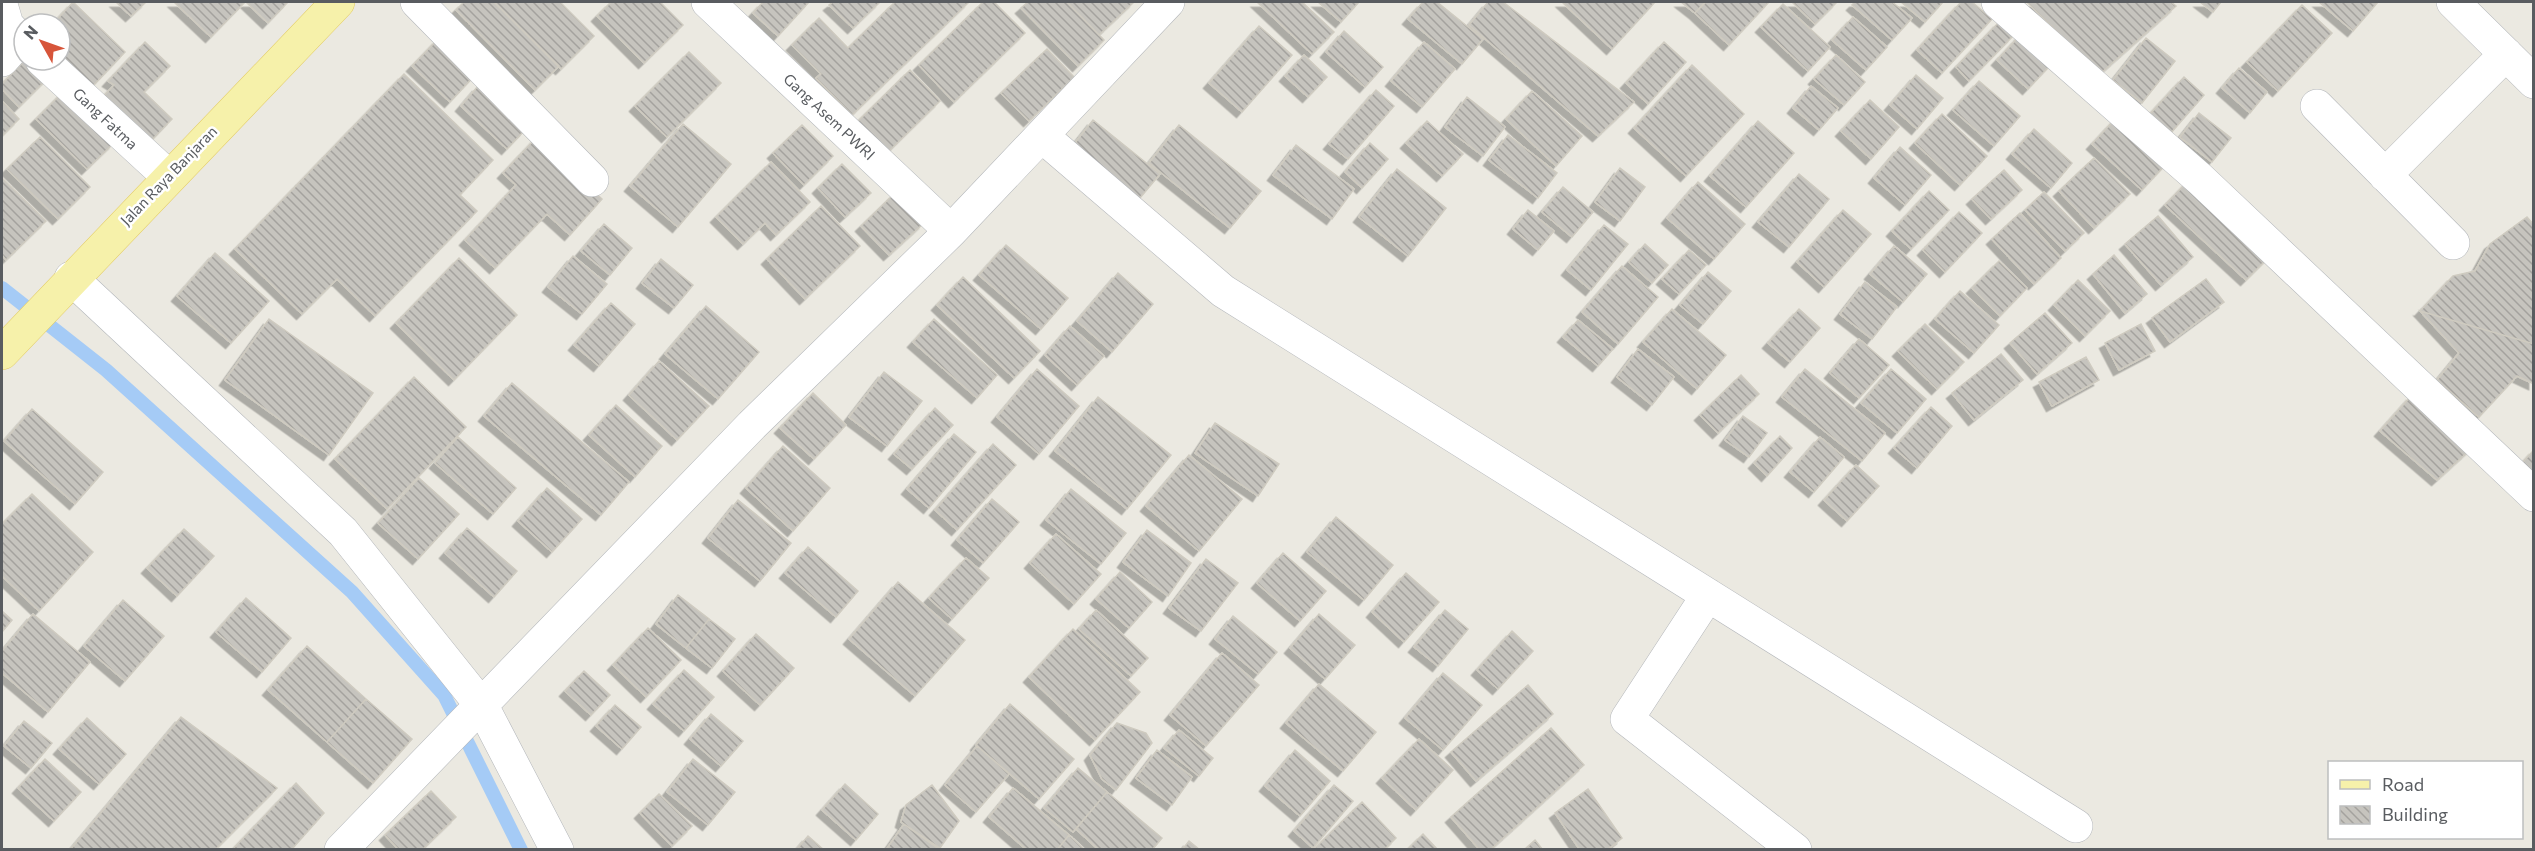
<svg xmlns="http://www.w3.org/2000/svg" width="2535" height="851" font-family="Commissioner,sans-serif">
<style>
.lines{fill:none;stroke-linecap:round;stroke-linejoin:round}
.stream{stroke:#a5cbf6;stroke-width:14}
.building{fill:url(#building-back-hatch);stroke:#cfcbc0;stroke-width:1.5;filter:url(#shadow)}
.minor-casing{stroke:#b3b6ba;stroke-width:34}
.primary-casing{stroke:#e3cb62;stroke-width:34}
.minor{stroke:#fff;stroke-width:33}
.primary{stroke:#f6f1aa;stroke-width:33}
.labels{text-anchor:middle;stroke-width:5;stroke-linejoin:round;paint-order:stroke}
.street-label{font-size:15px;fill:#595c60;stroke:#fff}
</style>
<defs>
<pattern id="building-back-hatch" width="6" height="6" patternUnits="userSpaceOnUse" patternTransform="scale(1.5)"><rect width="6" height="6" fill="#c6c4be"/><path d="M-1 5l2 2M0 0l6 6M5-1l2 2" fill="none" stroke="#a4a29e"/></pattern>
<filter id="shadow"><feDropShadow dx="-5.5" dy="5.5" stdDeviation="0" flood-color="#0004"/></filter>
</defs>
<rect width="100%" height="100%" fill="#ebe9e1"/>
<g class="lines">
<path class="stream" d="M2 288 106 370 352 592 444 695 521 850"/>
</g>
<path class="building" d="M73 2 125 52 91 88 60 58V24H53Z
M116 2H146L131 16Z
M174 2H245L211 37Z
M246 2H288L268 23Z
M464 2H494L559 66 535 90 456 10Z
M494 2H560L594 36 561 69Z
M611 2H660L683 25 644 63 597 16Z
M763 2H809L778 36 753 13Z
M833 2H880L853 28 829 5Z
M895 2H969L852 115 816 78 821 74 792 45 819 18 848 48Z
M983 2H994L1025 33 954 102 919 65Z
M1028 2H1067L1104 40 1078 66 1021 8Z
M1067 2H1134L1099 35Z
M1257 2H1302L1334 32 1312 54Z
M1318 2H1359L1341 22Z
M1423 2H1437L1483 39 1462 64 1408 19Z
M1488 2H1503L1634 102 1598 136 1469 25Z
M1562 2H1655L1612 49Z
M1681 2H1705L1695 13Z
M1706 2H1769L1729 45 1695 13Z
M1792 2H1837L1815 24Z
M1855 2H1892L1912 18 1892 40 1852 5Z
M1901 2H1943L1925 22Z
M1961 2H1972L1992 19 1942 73 1917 50Z
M2027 2H2171L2176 6 2100 74Z
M2200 2H2221L2213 12Z
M2319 2H2378L2353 31Z
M1783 4 1830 47 1808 71 1761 27Z
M2302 5 2332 33 2278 91 2247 62Z
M1853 17 1887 47 1866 70 1832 40Z
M1999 22 2013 36 1969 81 1956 67Z
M1259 26 1292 55 1242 112 1209 83Z
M2026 29 2057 58 2028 89 1997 60Z
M1344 31 1383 67 1365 87 1326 52Z
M2146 38 2175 61 2142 103 2113 80Z
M438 39 476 74 450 102 412 66Z
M145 42 170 66 144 92 172 119 149 143 102 98 114 85 108 81Z
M1424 42 1455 69 1422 107 1391 81Z
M1664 42 1686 62 1648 104 1626 83Z
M1047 49 1074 77 1029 121 1001 93Z
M689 52 721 83 667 137 635 106Z
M1304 55 1327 77 1308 97 1285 76Z
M1836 55 1865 82 1844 105 1814 79Z
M25 60H38L52 74 19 107 2 89V84Z
M1692 65 1744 114 1686 176 1634 128Z
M2239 68 2267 92 2250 113 2222 88Z
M910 70 940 101 886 154 855 124Z
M404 74 493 160 460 195 477 211 375 316 337 279 302 314 235 249Z
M1916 75 1943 98 1917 129 1890 105Z
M2184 77 2204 95 2170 134 2149 115Z
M1979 81 2020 116 1994 146 1953 110Z
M478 86 525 130 507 149 461 106Z
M1811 86 1838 108 1819 130 1793 108Z
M1376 90 1394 106 1348 159 1329 144Z
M1532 91 1582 136 1556 166 1506 119Z
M63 92 114 143 87 169 36 119Z
M1467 97 1505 127 1483 156 1445 127Z
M1870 100 1899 127 1871 159 1841 131Z
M2 101 19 119 2 136Z
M2199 113 2231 138 2212 162 2180 137Z
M1942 114 1987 156 1960 185 1915 143Z
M2119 115 2169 161 2142 190 2092 144Z
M1093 120 1160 174 1134 205 1068 152Z
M1427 121 1463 154 1442 176 1406 143Z
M1758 121 1794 153 1746 207 1710 176Z
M683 124 731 164 678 227 630 186Z
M802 125 833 156 804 185 773 153Z
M1179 125 1261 191 1230 228 1149 163Z
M2034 129 2072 163 2051 188 2012 154Z
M1508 135 1557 173 1538 198 1489 160Z
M40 137 90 187 58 219 7 169Z
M536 138 602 199 570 235 547 214 495 268 465 240 516 185 503 173Z
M1370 143 1388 159 1362 188 1345 172Z
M1296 145 1354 189 1332 219 1273 175Z
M1900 147 1931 175 1905 205 1874 178Z
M2094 158 2130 194 2094 228 2059 191Z
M771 162 810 202 776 235 765 223 743 244 716 217Z
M842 164 871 193 845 217 818 188Z
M1620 168 1645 187 1620 221 1595 202Z
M1397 169 1446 208 1408 256 1359 217Z
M2004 170 2022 190 1991 219 1972 199Z
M1799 174 1829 199 1789 247 1758 222Z
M2 178 46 221 6 260 2 255Z
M2190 179 2271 255 2246 280 2165 205Z
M1698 182 1745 224 1714 259 1667 218Z
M1563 187 1593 212 1572 237 1542 212Z
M1929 191 1949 210 1911 249 1892 231Z
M2044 192 2084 233 2065 251 2025 210Z
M895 193 924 223 889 255 861 226Z
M821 206 860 246 805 299 767 259Z
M1528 210 1554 231 1538 250 1513 229Z
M1843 210 1871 234 1824 287 1797 262Z
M1959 212 1982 233 1945 272 1923 250Z
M2020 213 2061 258 2034 284 1992 239Z
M2158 216 2193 257 2161 285 2125 244Z
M2527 217 2534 225V344L2420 311 2453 276 2475 271 2490 244Z
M604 224 632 248 610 275 581 251Z
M1604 225 1628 244 1591 290 1567 270Z
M1645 244 1668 265 1652 283 1629 262Z
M1006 245 1068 298 1041 329 979 275Z
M1894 246 1927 274 1903 302 1870 274Z
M1689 250 1706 265 1679 294 1662 279Z
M215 253 269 301 231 343 177 296Z
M2114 255 2147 294 2125 313 2093 274Z
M573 256 607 284 582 314 548 287Z
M459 258 517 315 454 380 396 323Z
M661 259 693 285 674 308 642 283Z
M1999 261 2027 288 2000 316 1972 288Z
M1622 266 1658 297 1618 344 1582 312Z
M1708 272 1731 291 1703 324 1680 305Z
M1118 273 1153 304 1112 352 1077 321Z
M963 277 1040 351 1014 378 937 305Z
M2206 279 2224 302 2170 342 2152 318Z
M2078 280 2110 311 2085 336 2054 305Z
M1865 282 1897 307 1872 339 1840 314Z
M1960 291 1999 325 1974 353 1935 319Z
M611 303 635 324 599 366 574 345Z
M706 306 759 352 718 399 665 354Z
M1672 309 1726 355 1697 389 1643 342Z
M1799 309 1820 328 1790 362 1768 343Z
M2420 311 2534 344V384L2517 376 2479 417 2437 380 2459 353Z
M2045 313 2072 343 2037 374 2010 343Z
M269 319 373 393 329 455 225 380Z
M934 319 997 375 977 398 913 342Z
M1578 320 1613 349 1598 366 1563 337Z
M1925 324 1964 362 1937 389 1898 351Z
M2141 324 2155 351 2119 370 2105 343Z
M1070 326 1104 356 1077 385 1045 355Z
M1859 339 1889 365 1859 398 1830 373Z
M1638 349 1674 377 1652 405 1617 377Z
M2001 354 2023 380 1974 420 1952 393Z
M2086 357 2099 380 2052 406 2039 382Z
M659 361 709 406 677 440 629 395Z
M1037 369 1079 406 1039 454 997 417Z
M1805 369 1885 433 1862 461 1782 397Z
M1891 369 1926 399 1897 433 1861 403Z
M884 372 922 401 887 446 849 417Z
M1741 375 1759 394 1718 433 1700 415Z
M414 377 466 427 387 509 335 459Z
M512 383 629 482 601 515 484 416Z
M813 393 846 425 814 459 780 428Z
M2412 395 2472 448 2437 480 2380 431Z
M1098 397 1171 455 1127 509 1055 451Z
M616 405 662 446 635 477 589 435Z
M1931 407 1952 426 1917 468 1894 448Z
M935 408 953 425 912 469 894 454Z
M32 409 103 472 75 504 4 441Z
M1743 416 1767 433 1749 457 1725 440Z
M1215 423 1279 464 1258 496 1195 453Z
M954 434 976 452 929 508 907 489Z
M1780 436 1792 448 1767 476 1754 463Z
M458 437 516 488 493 514 435 463Z
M1820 437 1844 457 1814 492 1790 472Z
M993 444 1016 465 957 530 935 510Z
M783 446 830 488 793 531 746 488Z
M2534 450V474L2522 463Z
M1189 455 1242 499 1199 551 1146 506Z
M1856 465 1879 486 1847 521 1824 500Z
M419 478 459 514 418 559 378 523Z
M547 488 582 519 552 552 518 521Z
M1071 489 1126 533 1101 564 1046 520Z
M32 494 93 552 39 611 2 576V524Z
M992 499 1019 522 983 563 957 540Z
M738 500 791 543 760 581 708 538Z
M1336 517 1393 565 1364 600 1307 552Z
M467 528 517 571 494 597 445 553Z
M184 529 214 556 177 596 147 568Z
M1147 530 1191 563 1168 596 1123 562Z
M1056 534 1101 574 1074 604 1030 563Z
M808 547 858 591 836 617 785 573Z
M1283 553 1326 591 1300 621 1257 583Z
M966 558 989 578 952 619 929 598Z
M1206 559 1238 583 1201 631 1169 608Z
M1120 572 1152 602 1129 628 1096 599Z
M1406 573 1439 602 1404 642 1372 612Z
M898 582 965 640 915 696 849 639Z
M678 595 709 619 686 648 656 624Z
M246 598 291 638 262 672 216 632Z
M123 600 164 636 125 681 84 646Z
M1096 610 1148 658 1131 676 1079 629Z
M1445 610 1468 629 1438 666 1414 647Z
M2 611 12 620 2 632Z
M33 614 90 662 48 712 2 673V651Z
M1319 614 1355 645 1325 679 1290 648Z
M1233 616 1277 652 1258 674 1215 639Z
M709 619 735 639 712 668 686 648Z
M648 628 681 660 646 697 613 665Z
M1073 629 1140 692 1095 740 1029 677Z
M1512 631 1533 651 1498 689 1477 670Z
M756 634 794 668 760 705 723 671Z
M307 646 366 699 327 742 268 690Z
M1222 653 1259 685 1206 746 1170 715Z
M684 670 714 697 684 731 653 704Z
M584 671 610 695 591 715 565 691Z
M1443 673 1482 705 1443 750 1405 718Z
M1319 684 1376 732 1343 771 1286 723Z
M1528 685 1553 714 1476 781 1451 752Z
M366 699 412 739 373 783 327 742Z
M1010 704 1074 759 1039 799 976 745Z
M615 705 641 727 622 749 596 726Z
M711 714 743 741 721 766 690 739Z
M181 717 277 788 215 850H70Z
M87 718 126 754 99 784 59 749Z
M24 721 52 743 31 768 4 746Z
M1117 723 1146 733 1152 743 1116 790 1102 779 1090 755Z
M1551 728 1584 765 1490 850H1480L1451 817Z
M1179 730 1213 758 1199 776 1164 748Z
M1419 739 1453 770 1416 810 1382 778Z
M977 746 1009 774 976 812 945 785Z
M1157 750 1192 777 1172 805 1136 778Z
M1295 750 1330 781 1300 816 1265 786Z
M45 759 81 792 54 821 18 788Z
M693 759 735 792 708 825 667 792Z
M1078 768 1107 792 1073 832 1044 808Z
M296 783 324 813 291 850H232Z
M845 784 878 814 856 840 822 810Z
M932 785 959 821 940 848 901 822 906 805Z
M1334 785 1353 801 1313 848 1294 831Z
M1013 788 1069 835 1057 850H1027L989 817Z
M1588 789 1622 838 1607 850H1580L1555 813Z
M431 791 456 817 422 850H399L385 835Z
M1107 792 1162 838 1152 850H1099L1076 829Z
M659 794 692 826 672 846 640 813Z
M1362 802 1396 838 1384 850H1313Z
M904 824 909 828 940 850H886Z
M1423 834 1438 850H1407Z
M1069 835 1085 850H1057Z
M808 836 824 850H796Z
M1535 840 1543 850H1524Z
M1189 841 1200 850H1182Z"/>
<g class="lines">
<defs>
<path id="minor" d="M417 2 592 180
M708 2 951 231
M1998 2 2200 179 2534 495
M2453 2 2534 82
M2 8 7 25 24 43
M2 60 20 40
M42 60 169 177
M2317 106 2453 243
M1042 136 1223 291 2076 826
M2385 175 2506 54
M71 278 343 532 482 706 557 850
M1708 595 1627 719 1795 850
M341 850 752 425 951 231 1168 2"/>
<path id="primary" d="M2 353 338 2"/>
</defs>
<use href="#minor" class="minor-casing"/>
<use href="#primary" class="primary-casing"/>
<use href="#minor" class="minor"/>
<use href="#primary" class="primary"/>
</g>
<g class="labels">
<g class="street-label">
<text transform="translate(829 117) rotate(43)" y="5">Gang Asem PWRI</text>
<text transform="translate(105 119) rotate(43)" y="5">Gang Fatma</text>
<text transform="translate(169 176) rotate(-46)" y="5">Jalan Raya Banjaran</text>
</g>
</g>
<rect width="2535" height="851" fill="none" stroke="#595c60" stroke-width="6"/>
<rect x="2328" y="761" width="195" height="78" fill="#ffffff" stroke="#bdbebf" stroke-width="1.5"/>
<rect x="2340" y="780" width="30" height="9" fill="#f6f1aa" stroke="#bdbebf" stroke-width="1.5"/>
<text x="2382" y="791" font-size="18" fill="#595c60">Road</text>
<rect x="2340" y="806" width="30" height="18" fill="url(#building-back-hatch)" stroke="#bdbebf" stroke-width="1.5"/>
<text x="2382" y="821" font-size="18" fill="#595c60">Building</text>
<g transform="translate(42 42) rotate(310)"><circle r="28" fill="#ffffff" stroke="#bdbebf" stroke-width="1.5"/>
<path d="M0-4.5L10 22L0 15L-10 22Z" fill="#d7553a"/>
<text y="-9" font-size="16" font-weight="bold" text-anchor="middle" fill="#595c60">N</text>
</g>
</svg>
